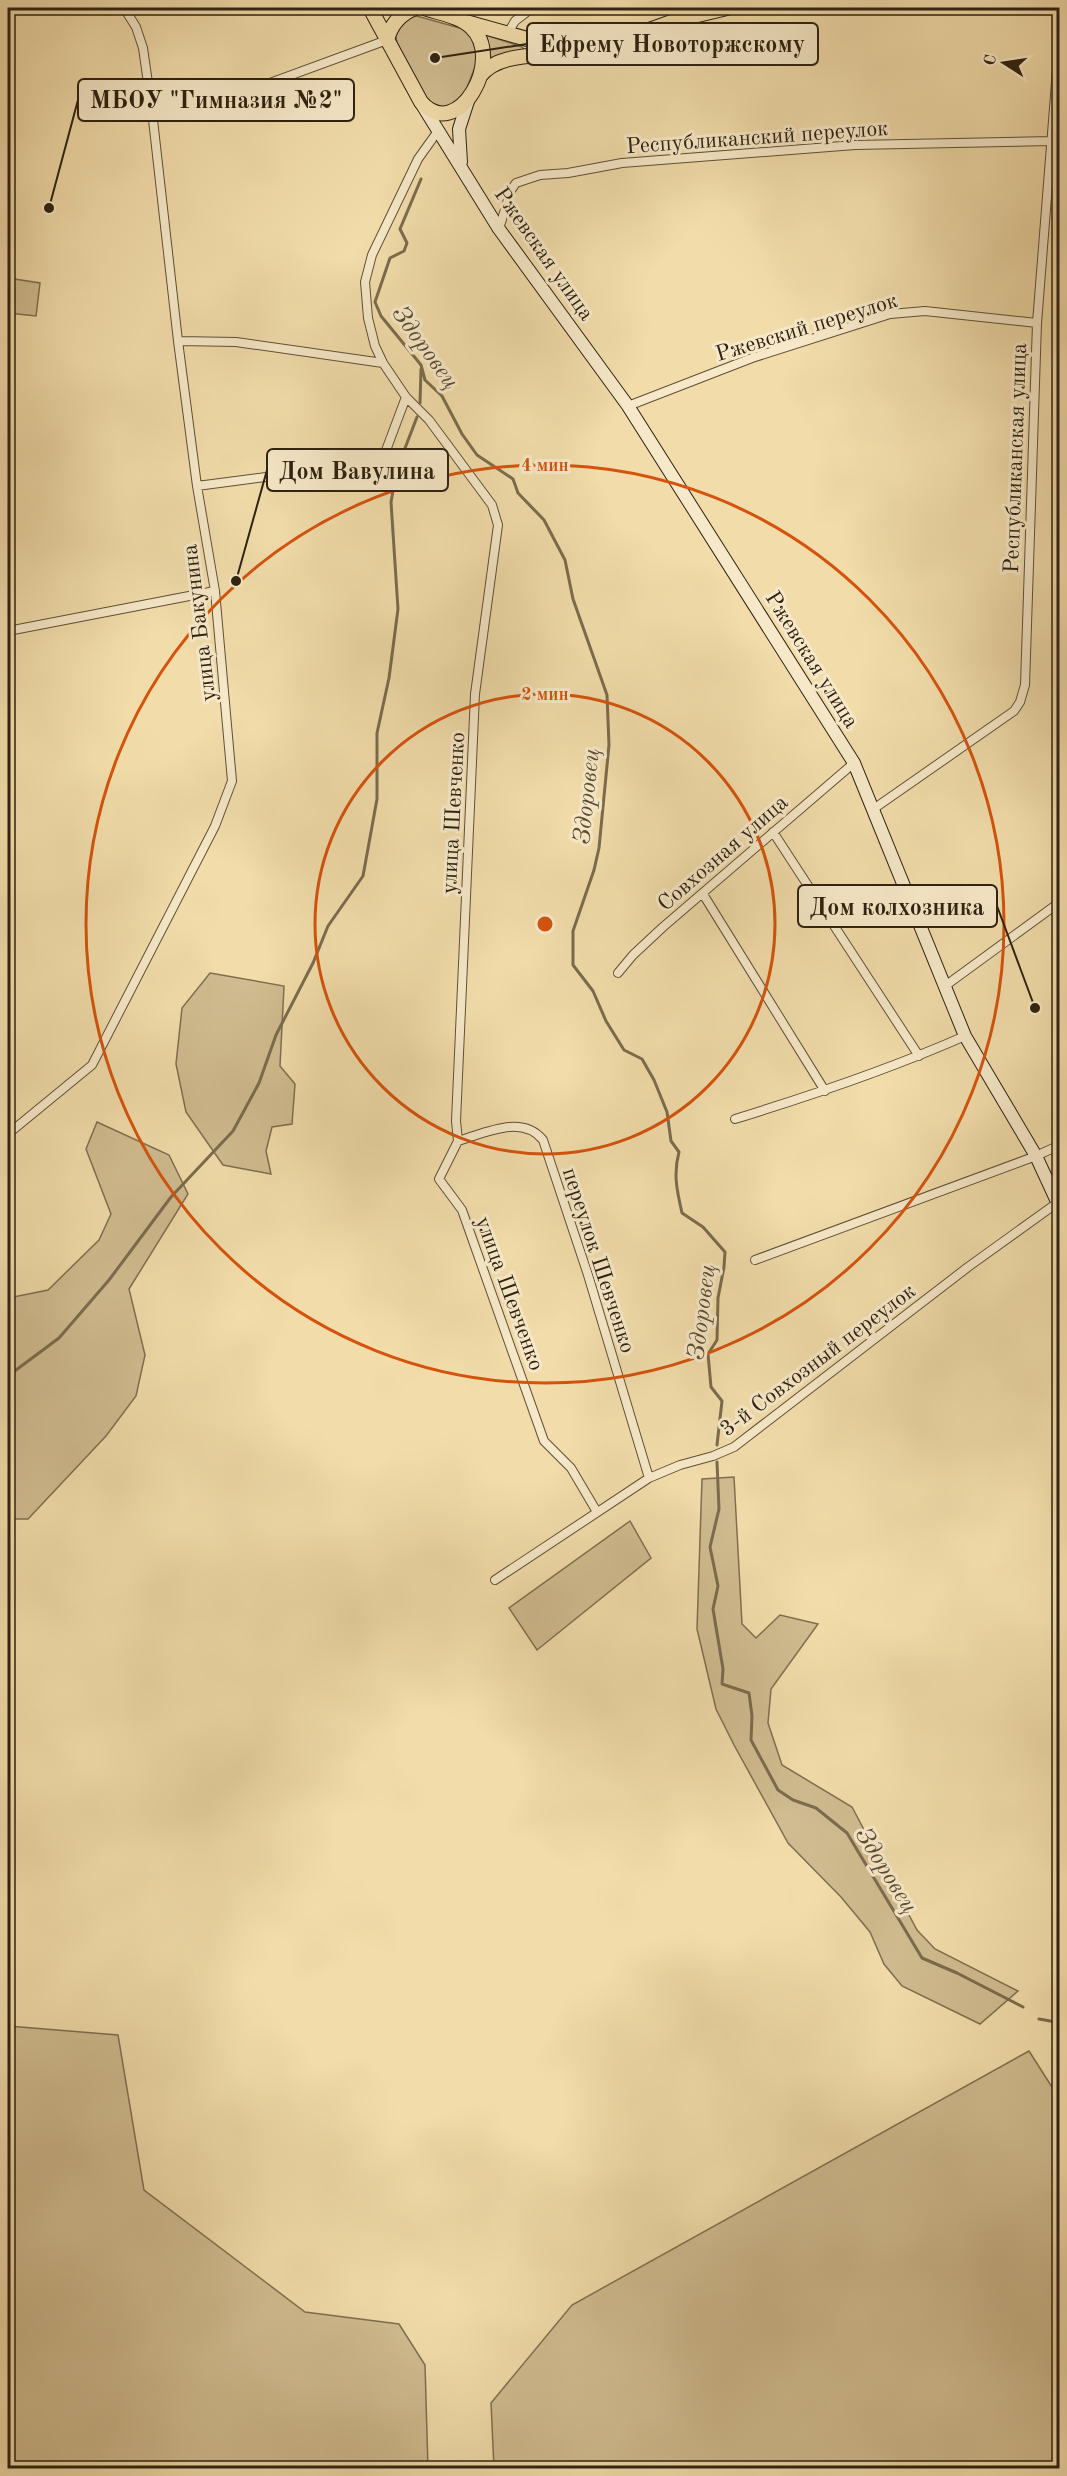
<svg xmlns="http://www.w3.org/2000/svg" width="1067" height="2476" font-family="'Old Standard TT',serif">
<style>
.green{fill:#d0bc90;stroke:#7f6e50;stroke-width:1.5}
.lines{fill:none;stroke-linecap:round;stroke-linejoin:round}
.stream{stroke:#7b6b4d;stroke-width:3}
.minor-casing{stroke:#5f5036;stroke-width:10}
.secondary-casing{stroke:#2e2110;stroke-width:14}
.primary-casing{stroke:#2e2110;stroke-width:16}
.minor{stroke:#f6e8c8;stroke-width:8}
.secondary{stroke:#f6e8c8;stroke-width:12}
.primary{stroke:#f1dcaa;stroke-width:14}
.ring{fill:none;stroke:#d5530c;stroke-width:3}
.labels{text-anchor:middle;stroke-width:6;stroke-linejoin:round;paint-order:stroke}
.street-label{font-size:22px;fill:#2e2110;stroke:#f6e8c8}
.water-label{font-size:24px;font-style:italic;fill:#5b4c34;stroke:#f6e8c8}
.centre{fill:#d5530c;stroke:#f6e8c8;stroke-width:3}
.ring-label{font-size:18px;text-anchor:middle;font-weight:bold;fill:#d5530c;stroke:#f6e8c8;stroke-width:6;stroke-linejoin:round;paint-order:stroke}
.leader{fill:none;stroke:#2e2110;stroke-width:2}
.callout-dot{fill:#2e2110;stroke:#f6e8c8;stroke-width:2}
.callout{fill:#f6e8c8;stroke:#2e2110;stroke-width:2}
.callout-label{font-size:24px;text-anchor:middle;font-weight:bold;fill:#2e2110}
</style>
<rect width="100%" height="100%" fill="#f1dcaa"/>
<filter id="stains"><feTurbulence type="fractalNoise" baseFrequency=".00333" numOctaves="4"/><feColorMatrix values="0 0 0 0 .2 0 0 0 0 .09 0 0 0 0 .02 0 0 0 .5 -.17"/></filter>
<radialGradient id="worn" r=".72"><stop offset=".6" stop-color="#630" stop-opacity="0"/><stop offset="1" stop-color="#630" stop-opacity=".3"/></radialGradient>
<path class="green" d="M413 15 467 30 475 38 477 62 464 95 444 109 428 101 397 43 396 36 400 24Z
M486 35 522 47 524 49 521 52 489 58Z
M8 278 40 283 36 316 8 313Z
M210 973 284 986 280 1066 295 1084 292 1124 272 1127 266 1151 271 1174 223 1165 186 1112 176 1064 182 1008Z
M97 1122 169 1155 188 1194 129 1289 145 1355 136 1396 106 1436 28 1519H8V1298L48 1290 99 1240 111 1214 86 1149Z
M734 1477 742 1624 756 1638 780 1615 818 1624 771 1689 768 1723 782 1765 852 1807 917 1930 935 1949 1018 1991 980 2024 902 1986 884 1964 870 1932 841 1897 788 1843 734 1745 716 1709 697 1629 702 1479Z
M630 1521 651 1558 537 1650 509 1608Z
M8 2026 118 2035 144 2190 305 2312 399 2324 425 2365 428 2468H8Z
M1029 2051 1059 2098V2468H494L491 2403 572 2305Z"/>
<g class="lines">
<path class="stream" d="M421 179 400 229 407 243 404 251 390 258 375 302 381 316 421 365 425 380 442 396 462 434 477 455 513 479 518 493 544 520 565 560 573 599 607 695 609 745 599 848 594 870 573 931V965L593 991 606 1021 624 1050 642 1059 654 1080 667 1112 671 1141 679 1152C673 1174 677 1191 682 1213L703 1227 725 1252 724 1267 718 1298 717 1340 708 1354 711 1387 722 1401 717 1445
M420 403 421 369
M8 1376 59 1338 109 1280 171 1197 233 1131 259 1083 276 1035 313 963 328 926 363 876 377 799V733L389 678 398 609 391 502 397 469 417 417
M717 1462 719 1509 710 1547 718 1586 713 1609 723 1669 722 1684 749 1693 752 1716 751 1740 778 1790 793 1800 816 1808 847 1833 922 1958 957 1973 1023 2007
M1039 2019 1056 2022 1060 2027"/>
<defs>
<path id="minor" d="M508 33 515 21 532 8
M152 111 207 106 387 40
M438 131 418 159 372 255 365 282 368 318 375 346 383 363 406 397 429 420 492 505 498 525 475 694 456 1121 458 1141 439 1179 462 1210 544 1441 571 1468 597 1512
M499 229 511 190 516 183 540 175 568 173 622 163 855 145 1052 141
M178 341 236 342 383 363
M628 406 752 358 890 314 925 311 1037 323
M197 486 343 467 376 465 385 453 406 397
M8 631 215 591
M872 810 1014 711 1020 702 1025 685 1037 323 1060 32
M773 832 919 1056
M703 894 825 1091
M618 973 633 955 663 927 854 763
M945 986 1060 902
M735 1119C813 1095 890 1069 965 1036
M8 1134 92 1065 215 826 232 781 215 591 197 486 178 341 152 111 143 48 136 27 124 8
M458 1141C485 1133 522 1114 543 1140L588 1275 649 1478
M755 1260 1036 1156 1060 1145
M495 1580 649 1478 680 1465 713 1456 734 1447 968 1267 1057 1203"/>
<path id="secondary" d="M421 103 499 229 628 406 854 763 965 1036 1036 1156 1060 1208
M461 162 459 129 469 98"/>
<path id="primary" d="M370 8 421 102C457 144 506 59 471 27 460 16 438 13 424 8
M8 9V8
M466 22 556 47 586 50 604 46 677 20 727 8
M387 40C391 24 400 14 415 8
M480 76C499 52 539 57 568 52"/>
</defs>
<use href="#minor" class="minor-casing"/>
<use href="#secondary" class="secondary-casing"/>
<use href="#primary" class="primary-casing"/>
<use href="#minor" class="minor"/>
<use href="#secondary" class="secondary"/>
<use href="#primary" class="primary"/>
</g>
<g class="ring">
<circle cx="545" cy="924" r="230"/>
<circle cx="545" cy="924" r="459"/>
</g>
<g class="labels">
<g class="street-label">
<text transform="translate(757 136) rotate(-4)" y="8">Республиканский переулок</text>
<text transform="translate(545 253) rotate(55)" y="8">Ржевская улица</text>
<text transform="translate(806 326) rotate(-17)" y="8">Ржевский переулок</text>
<text transform="translate(1014 458) rotate(-88)" y="8">Республиканская улица</text>
<text transform="translate(198 623) rotate(-97)" y="8">улица Бакунина</text>
<text transform="translate(813 659) rotate(58)" y="8">Ржевская улица</text>
<text transform="translate(452 813) rotate(-87)" y="8">улица Шевченко</text>
<text transform="translate(722 852) rotate(-41)" y="8">Совхозная улица</text>
<text transform="translate(600 1260) rotate(72)" y="8">переулок Шевченко</text>
<text transform="translate(511 1293) rotate(70)" y="8">улица Шевченко</text>
<text transform="translate(817 1359) rotate(-37)" y="8">3-й Совхозный переулок</text>
</g>
<g class="water-label">
<text transform="translate(426 347) rotate(54)" y="8">Здоровец</text>
<text transform="translate(586 796) rotate(-84)" y="8">Здоровец</text>
<text transform="translate(701 1312) rotate(-83)" y="8">Здоровец</text>
<text transform="translate(887 1870) rotate(58)" y="8">Здоровец</text>
</g>
</g>
<circle cx="545" cy="924" r="9" class="centre"/>
<g class="ring-label">
<text x="545" y="471">4 мин</text>
<text x="545" y="700">2 мин</text>
</g>
<path class="leader" d="M435 58L527 44M49 208L78 100M236 581L267 470M1035 1008L997 906"/>
<g class="callout-dot">
<circle cx="435" cy="58" r="6"/>
<circle cx="49" cy="208" r="6"/>
<circle cx="236" cy="581" r="6"/>
<circle cx="1035" cy="1008" r="6"/>
</g>
<g class="callout">
<rect x="527" y="23" width="291" height="42" rx="6"/>
<rect x="78" y="79" width="276" height="42" rx="6"/>
<rect x="267" y="449" width="181" height="42" rx="6"/>
<rect x="798" y="885" width="199" height="42" rx="6"/>
</g>
<g class="callout-label">
<text x="672" y="52">Ефрему Новоторжскому</text>
<text x="216" y="108">МБОУ "Гимназия №2"</text>
<text x="357" y="479">Дом Вавулина</text>
<text x="897" y="915">Дом колхозника</text>
</g>
<rect width="1067" height="2476" fill="none" stroke="#f1dcaa" stroke-width="30"/>
<rect x="9" y="9" width="1049" height="2458" fill="none" stroke="#2e2110" stroke-width="3"/>
<rect x="15" y="15" width="1037" height="2446" fill="none" stroke="#2e2110" stroke-width="1.5"/>
<g transform="translate(1004 63) rotate(282)" stroke="#f6e8c8" stroke-width="4.5" paint-order="stroke">
<path d="M0-4.5L10 22L0 15L-10 22Z" fill="#2e2110"/>
<text y="-9" font-size="16" font-weight="bold" text-anchor="middle" fill="#2e2110">С</text>
</g>
<rect width="100%" height="100%" filter="url(#stains)"/>
<rect width="100%" height="100%" fill="url(#worn)"/>
</svg>
